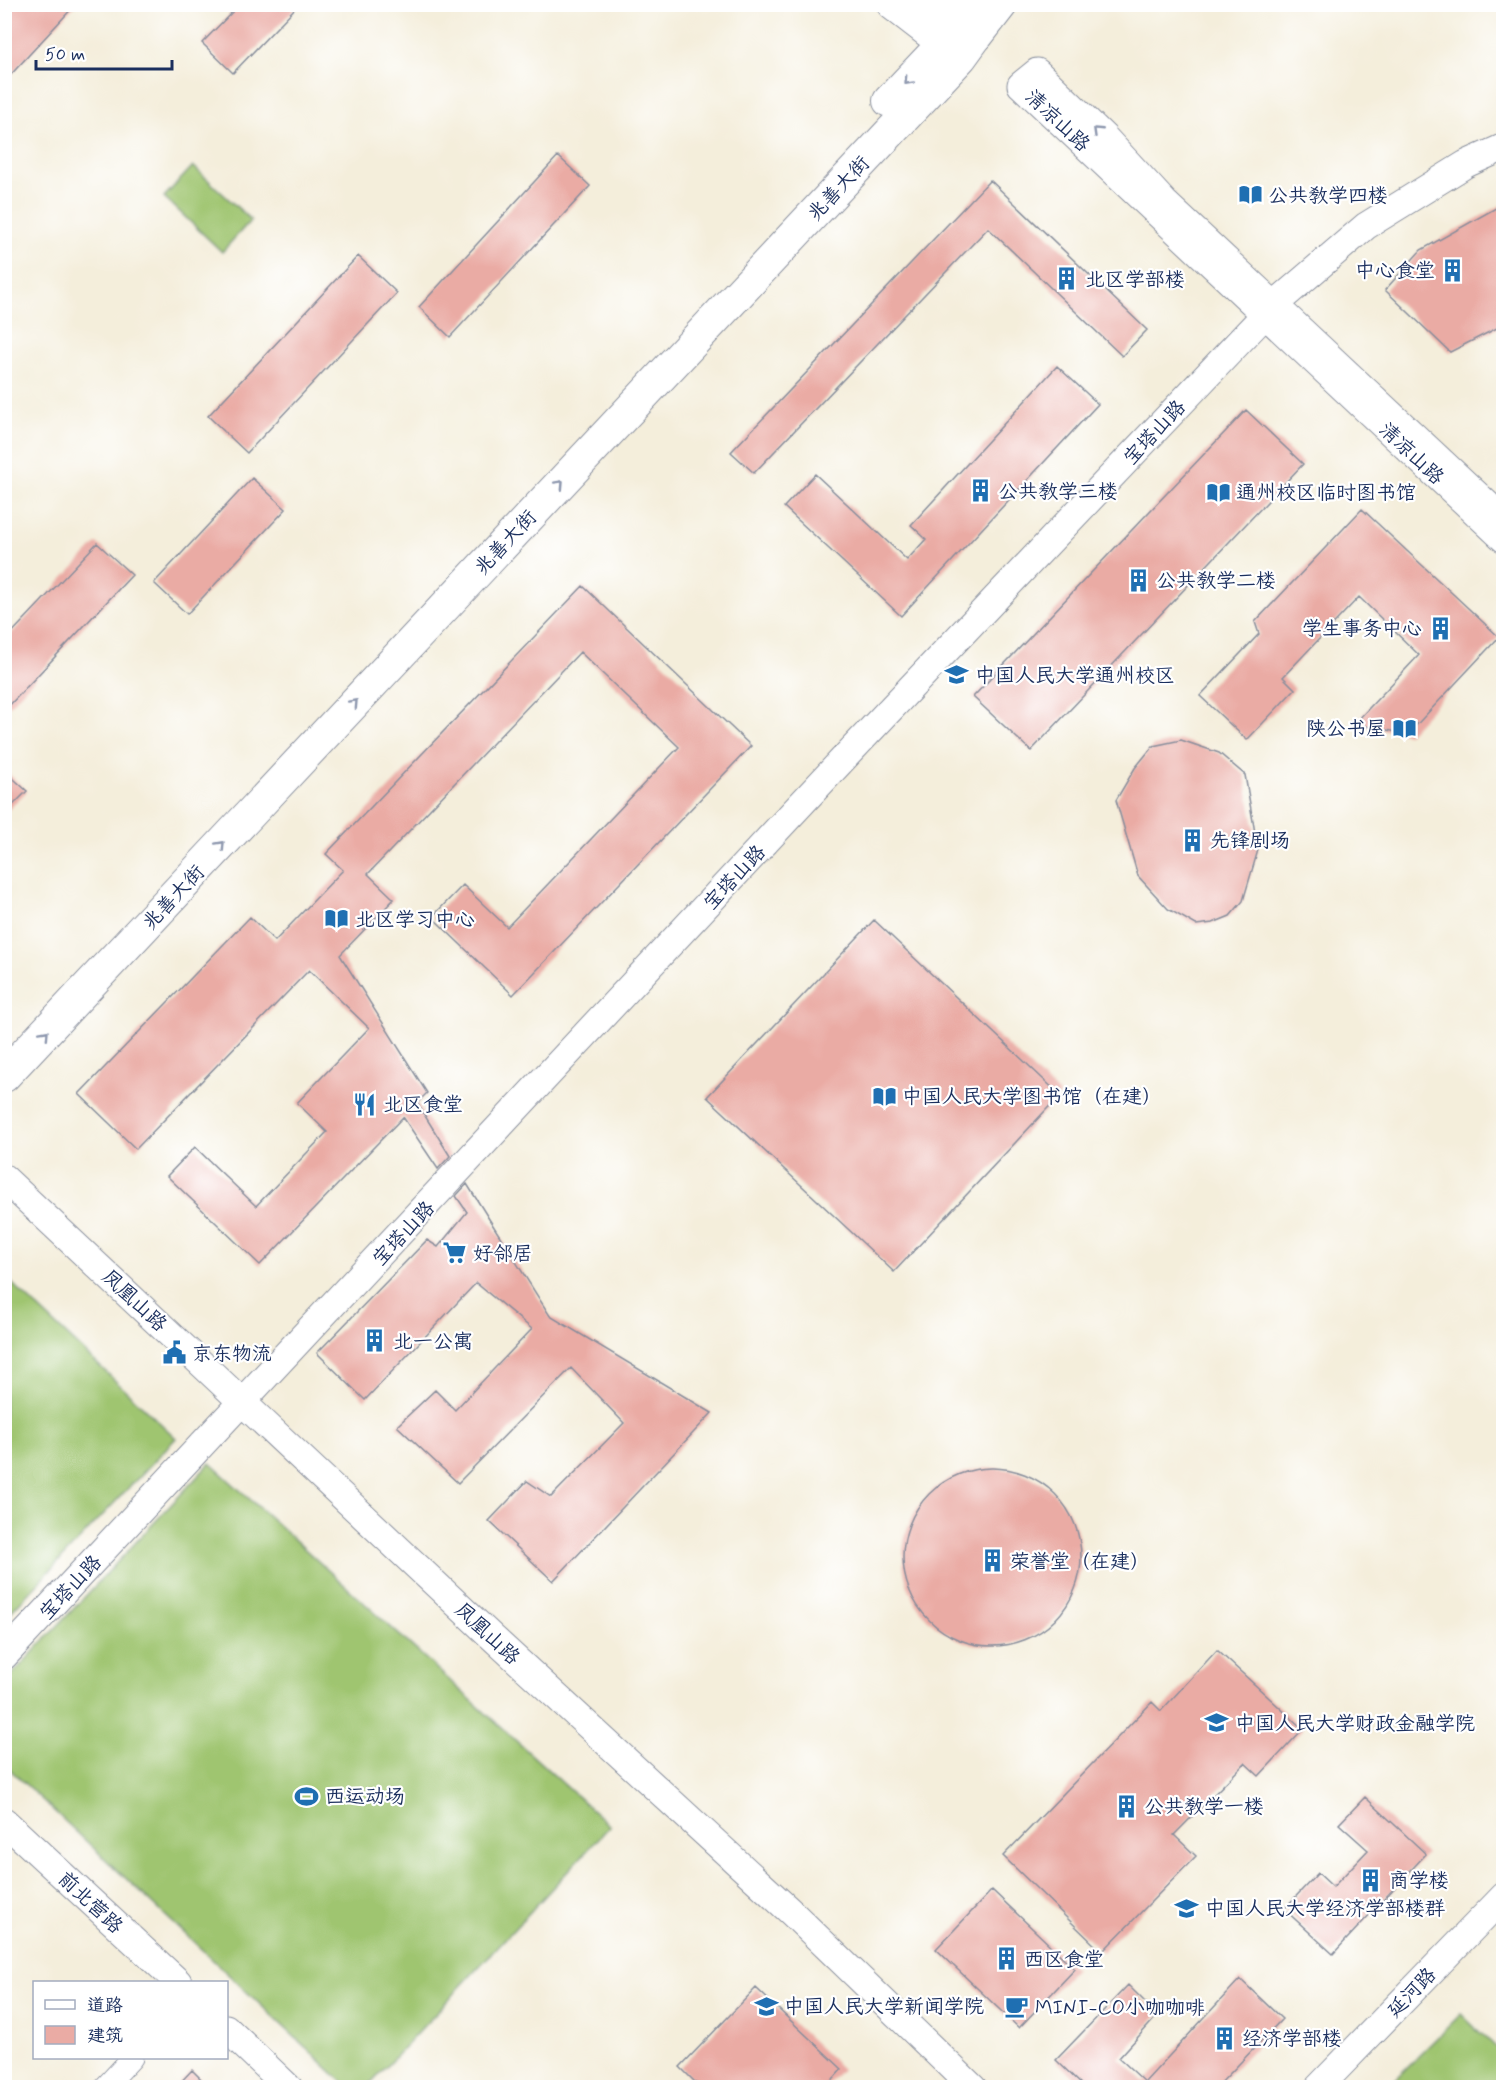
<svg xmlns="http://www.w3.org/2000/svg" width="1508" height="2092" font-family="Mynerve,'LXGW WenKai TC',sans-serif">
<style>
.grass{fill:#9fc56f;stroke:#5d7a66;stroke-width:1.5}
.building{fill:#eaaba4}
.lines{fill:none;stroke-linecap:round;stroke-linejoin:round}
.minor-casing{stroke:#888e9c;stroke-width:23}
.tertiary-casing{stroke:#888e9c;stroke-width:29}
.secondary-casing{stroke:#888e9c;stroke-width:34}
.primary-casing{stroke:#888e9c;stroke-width:35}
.minor{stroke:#fff;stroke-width:21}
.tertiary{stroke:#fff;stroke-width:27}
.secondary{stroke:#fff;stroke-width:32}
.primary{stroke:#fff;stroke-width:33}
.oneway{stroke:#8d97ae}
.labels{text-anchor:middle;stroke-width:4.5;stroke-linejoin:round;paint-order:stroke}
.street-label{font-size:20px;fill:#1b2f5e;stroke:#fff}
.poi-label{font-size:20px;fill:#1b2f5e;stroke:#fff;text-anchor:start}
</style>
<rect width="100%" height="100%" fill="#fff"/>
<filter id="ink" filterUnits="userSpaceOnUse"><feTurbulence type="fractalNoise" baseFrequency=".0167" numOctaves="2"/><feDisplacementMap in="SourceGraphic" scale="12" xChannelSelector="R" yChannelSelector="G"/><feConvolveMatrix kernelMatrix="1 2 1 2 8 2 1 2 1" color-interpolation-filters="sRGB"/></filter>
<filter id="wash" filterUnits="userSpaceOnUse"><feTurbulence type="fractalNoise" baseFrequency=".008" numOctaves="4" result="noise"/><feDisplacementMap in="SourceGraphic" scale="24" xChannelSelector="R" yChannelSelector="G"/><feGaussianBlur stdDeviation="1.35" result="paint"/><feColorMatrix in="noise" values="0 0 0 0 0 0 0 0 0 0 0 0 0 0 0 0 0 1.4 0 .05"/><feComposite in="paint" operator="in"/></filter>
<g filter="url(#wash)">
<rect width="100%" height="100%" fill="#f4eedb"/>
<path class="grass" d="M193 166 251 220 222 252 164 197Z
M4 1276 176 1438 5 1618H4Z
M210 1463 610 1826 367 2087H348L5 1765V1682Z
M1461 2014 1503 2055V2087H1387Z"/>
<g id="blocks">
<path class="building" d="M11 4H76L4 82V12Z
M240 4H299L233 73 202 43Z
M558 156 590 186 450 337 419 307Z
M990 180 1147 330 1122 356 988 228 754 473 731 452Z
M1503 204V325L1450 352 1385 290 1421 250Z
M358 256 397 293 247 453 208 416Z
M1057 366 1098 404 901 616 784 507 815 474 907 560 926 539 911 525Z
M1246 410 1303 464 1031 751 973 697Z
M252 478 286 509 187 614 154 583Z
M1362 509 1499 637 1408 734 1354 724 1419 655 1359 597 1283 677 1295 689 1247 740 1200 696 1259 634 1255 622Z
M97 543 132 575 4 711V641Z
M583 586 751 746 513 995 432 917 463 885 507 927 679 747 580 652 368 874 394 899 340 955 427 1093 417 1103 450 1156 438 1169 403 1117 260 1265 167 1176 195 1147 256 1206 327 1132 297 1103 369 1028 309 970 136 1149 79 1094 250 917 275 941 343 870 326 854Z
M1181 740 1219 753 1245 775 1258 850 1243 901 1230 916 1213 923 1196 925 1168 909 1138 876 1116 800 1135 768 1153 746Z
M4 770 27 791 4 814Z
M874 920 1060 1095 894 1272 707 1097Z
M467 1184 550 1316 712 1413 553 1581 489 1521 527 1481 551 1497 624 1423 571 1368 458 1483 397 1426 435 1390 455 1410 532 1329 476 1283 365 1400 317 1353 427 1240 438 1247 467 1212 456 1196Z
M903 1557a89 89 0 1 1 178 0a89 89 0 1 1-178 0Z
M1217 1650 1303 1729 1259 1776 1245 1763 1174 1835 1196 1856 1102 1952 1003 1856 1152 1702 1161 1711Z
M1365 1797 1426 1854 1333 1954 1284 1909 1318 1873 1333 1887 1368 1850 1339 1824Z
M992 1890 1075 1969 1019 2028 936 1949Z
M1240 1979 1282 2019 1216 2088H1085L1056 2060 1128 1985 1158 2015 1119 2058 1145 2082Z
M756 1988 842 2069 825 2088H701L680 2067Z
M192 2070 210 2088H175Z"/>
</g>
</g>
<g filter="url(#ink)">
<use href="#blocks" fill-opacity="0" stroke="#888e9c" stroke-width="1.5"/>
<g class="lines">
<defs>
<path id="minor" d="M104 2088 132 2058"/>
<path id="tertiary" d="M1504 520 1164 202 1104 137 1037 72 1021 85 1504 539
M4 1178 493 1638 792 1913 973 2088
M4 1656 846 756 1275 304 1366 226 1466 164 1504 147
M4 1821 178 1982
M226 2028 289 2088
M1318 2088 1504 1896"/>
<path id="secondary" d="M893 4 959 55
M889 101 943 44 957 19
M4 1076 961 57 977 35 938 4"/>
<path id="primary" d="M957 19 963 4
M977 35 1001 4"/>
</defs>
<use href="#minor" class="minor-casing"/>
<use href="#tertiary" class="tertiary-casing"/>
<use href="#secondary" class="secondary-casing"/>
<use href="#primary" class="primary-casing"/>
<use href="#minor" class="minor"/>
<use href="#tertiary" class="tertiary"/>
<use href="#secondary" class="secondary"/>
<use href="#primary" class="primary"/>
</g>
<defs><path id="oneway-chevron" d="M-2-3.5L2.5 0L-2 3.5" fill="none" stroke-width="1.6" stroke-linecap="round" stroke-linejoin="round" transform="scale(1.5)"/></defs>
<g class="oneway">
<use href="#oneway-chevron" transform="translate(908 81) rotate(133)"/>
<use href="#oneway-chevron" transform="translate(1097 131) rotate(-136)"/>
<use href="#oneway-chevron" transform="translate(560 484) rotate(-47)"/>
<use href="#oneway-chevron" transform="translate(354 703) rotate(-47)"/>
<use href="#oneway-chevron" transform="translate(221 845) rotate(-47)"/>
<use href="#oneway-chevron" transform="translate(45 1034) rotate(-47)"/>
</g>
</g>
<defs>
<symbol id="library-bare" viewBox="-9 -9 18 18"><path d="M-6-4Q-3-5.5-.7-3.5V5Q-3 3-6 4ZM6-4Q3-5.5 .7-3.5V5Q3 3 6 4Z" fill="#1f6fb2" stroke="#fff" stroke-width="2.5" paint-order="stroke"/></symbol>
<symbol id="building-bare" viewBox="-9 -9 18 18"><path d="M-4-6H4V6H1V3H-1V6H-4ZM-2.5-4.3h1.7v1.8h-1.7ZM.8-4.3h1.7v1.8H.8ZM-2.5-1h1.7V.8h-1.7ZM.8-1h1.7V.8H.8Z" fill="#1f6fb2" stroke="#fff" stroke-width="2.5" paint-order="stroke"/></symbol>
<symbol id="school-bare" viewBox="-9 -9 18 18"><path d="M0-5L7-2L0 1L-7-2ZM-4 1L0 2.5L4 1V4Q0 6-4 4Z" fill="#1f6fb2" stroke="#fff" stroke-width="2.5" paint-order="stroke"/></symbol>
<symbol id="restaurant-bare" viewBox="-9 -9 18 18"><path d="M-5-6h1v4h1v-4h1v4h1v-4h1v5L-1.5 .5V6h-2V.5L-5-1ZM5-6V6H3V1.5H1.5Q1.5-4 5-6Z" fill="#1f6fb2" stroke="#fff" stroke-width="2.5" paint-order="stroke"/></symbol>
<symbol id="supermarket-bare" viewBox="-9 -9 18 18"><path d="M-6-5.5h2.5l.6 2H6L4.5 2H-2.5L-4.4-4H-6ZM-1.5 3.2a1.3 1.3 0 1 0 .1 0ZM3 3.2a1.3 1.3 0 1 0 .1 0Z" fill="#1f6fb2" stroke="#fff" stroke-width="2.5" paint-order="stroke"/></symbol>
<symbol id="civic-bare" viewBox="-9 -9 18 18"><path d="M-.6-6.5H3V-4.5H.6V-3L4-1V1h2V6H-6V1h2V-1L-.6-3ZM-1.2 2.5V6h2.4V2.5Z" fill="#1f6fb2" stroke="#fff" stroke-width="2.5" paint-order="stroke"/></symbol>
<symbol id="university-bare" viewBox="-9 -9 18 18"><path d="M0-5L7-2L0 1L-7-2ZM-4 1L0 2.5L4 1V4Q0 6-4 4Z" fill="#1f6fb2" stroke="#fff" stroke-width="2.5" paint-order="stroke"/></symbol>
<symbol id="stadium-bare" viewBox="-9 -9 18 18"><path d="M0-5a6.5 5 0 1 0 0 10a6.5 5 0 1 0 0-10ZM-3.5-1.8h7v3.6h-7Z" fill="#1f6fb2" stroke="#fff" stroke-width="2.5" paint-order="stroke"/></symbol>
<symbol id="cafe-bare" viewBox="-9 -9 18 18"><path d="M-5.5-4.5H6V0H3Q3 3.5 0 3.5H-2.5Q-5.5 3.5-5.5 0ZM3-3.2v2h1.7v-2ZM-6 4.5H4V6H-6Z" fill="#1f6fb2" stroke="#fff" stroke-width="2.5" paint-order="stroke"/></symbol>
</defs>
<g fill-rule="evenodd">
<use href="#library-bare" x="1234" y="178" width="33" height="33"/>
<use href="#building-bare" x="1436" y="254" width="33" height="33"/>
<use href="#building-bare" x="1050" y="262" width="33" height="33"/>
<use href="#building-bare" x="964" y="474" width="33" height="33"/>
<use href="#library-bare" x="1202" y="476" width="33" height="33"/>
<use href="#building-bare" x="1122" y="564" width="33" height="33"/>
<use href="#building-bare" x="1424" y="612" width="33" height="33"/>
<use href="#school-bare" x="940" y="658" width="33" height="33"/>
<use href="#library-bare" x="1388" y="712" width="33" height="33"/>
<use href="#building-bare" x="1176" y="824" width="33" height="33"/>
<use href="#library-bare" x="320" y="902" width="33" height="33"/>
<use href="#library-bare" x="868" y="1080" width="33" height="33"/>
<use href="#restaurant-bare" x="348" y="1088" width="33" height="33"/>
<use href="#supermarket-bare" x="438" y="1236" width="33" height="33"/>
<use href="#building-bare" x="358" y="1324" width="33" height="33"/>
<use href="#civic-bare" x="158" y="1336" width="33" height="33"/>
<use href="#building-bare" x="976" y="1544" width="33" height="33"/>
<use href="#university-bare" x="1200" y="1706" width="33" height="33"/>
<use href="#stadium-bare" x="290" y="1780" width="33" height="33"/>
<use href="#building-bare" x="1110" y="1790" width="33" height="33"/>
<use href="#building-bare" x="1354" y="1864" width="33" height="33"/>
<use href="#university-bare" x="1170" y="1892" width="33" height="33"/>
<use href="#building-bare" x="990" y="1942" width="33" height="33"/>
<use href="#university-bare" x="750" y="1990" width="33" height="33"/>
<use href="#cafe-bare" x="1000" y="1990" width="33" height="33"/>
<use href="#building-bare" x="1208" y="2022" width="33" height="33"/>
</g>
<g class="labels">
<g class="street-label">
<text transform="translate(1058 120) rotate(43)" y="7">清凉山路</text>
<text transform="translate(838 188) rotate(-47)" y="7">兆善大街</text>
<text transform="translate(1154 432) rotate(-47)" y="7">宝塔山路</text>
<text transform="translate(1412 453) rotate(43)" y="7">清凉山路</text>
<text transform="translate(505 542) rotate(-47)" y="7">兆善大街</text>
<text transform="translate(734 877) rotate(-47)" y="7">宝塔山路</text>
<text transform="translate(173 897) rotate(-47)" y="7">兆善大街</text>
<text transform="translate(403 1233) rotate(-47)" y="7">宝塔山路</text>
<text transform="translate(135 1300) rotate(43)" y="7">凤凰山路</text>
<text transform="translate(70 1587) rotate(-47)" y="7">宝塔山路</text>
<text transform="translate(488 1633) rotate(43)" y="7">凤凰山路</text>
<text transform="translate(91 1902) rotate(43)" y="7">前北营路</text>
<text transform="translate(1411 1992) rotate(-46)" y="7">延河路</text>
</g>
<g class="poi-label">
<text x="1268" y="202">公共教学四楼</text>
<text x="1435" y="277" text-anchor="end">中心食堂</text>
<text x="1085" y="286">北区学部楼</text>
<text x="998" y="498">公共教学三楼</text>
<text x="1236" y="499">通州校区临时图书馆</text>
<text x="1156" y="587">公共教学二楼</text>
<text x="1422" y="635" text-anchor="end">学生事务中心</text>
<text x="975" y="682">中国人民大学通州校区</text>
<text x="1386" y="735" text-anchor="end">陕公书屋</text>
<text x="1210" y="847">先锋剧场</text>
<text x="355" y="926">北区学习中心</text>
<text x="902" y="1103">中国人民大学图书馆（在建）</text>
<text x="383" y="1111">北区食堂</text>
<text x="473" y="1260">好邻居</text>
<text x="393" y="1348">北一公寓</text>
<text x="192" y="1360">京东物流</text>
<text x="1010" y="1568">荣誉堂（在建）</text>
<text x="1235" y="1730">中国人民大学财政金融学院</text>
<text x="325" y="1803">西运动场</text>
<text x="1144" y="1813">公共教学一楼</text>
<text x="1389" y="1887">商学楼</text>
<text x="1205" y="1915">中国人民大学经济学部楼群</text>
<text x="1024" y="1966">西区食堂</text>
<text x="784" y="2013">中国人民大学新闻学院</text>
<text x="1035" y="2014">MINI-CO小咖咖啡</text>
<text x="1242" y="2045">经济学部楼</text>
</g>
</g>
<rect width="1508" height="2092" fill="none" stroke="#fff" stroke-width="24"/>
<rect x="33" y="1981" width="195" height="78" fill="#ffffff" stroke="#a4acbf" stroke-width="1.5"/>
<rect x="45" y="2000" width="30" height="9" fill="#ffffff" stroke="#a4acbf" stroke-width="1.5"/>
<text x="87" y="2011" font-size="18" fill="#1b2f5e">道路</text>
<rect x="45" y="2026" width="30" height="18" fill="#eaaba4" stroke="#a4acbf" stroke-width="1.5"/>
<text x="87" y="2041" font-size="18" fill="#1b2f5e">建筑</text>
<path d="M36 60v9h136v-9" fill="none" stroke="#1b2f5e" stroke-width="3"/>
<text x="45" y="60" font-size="18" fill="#1b2f5e" stroke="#ffffff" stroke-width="4.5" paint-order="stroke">50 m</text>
</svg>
